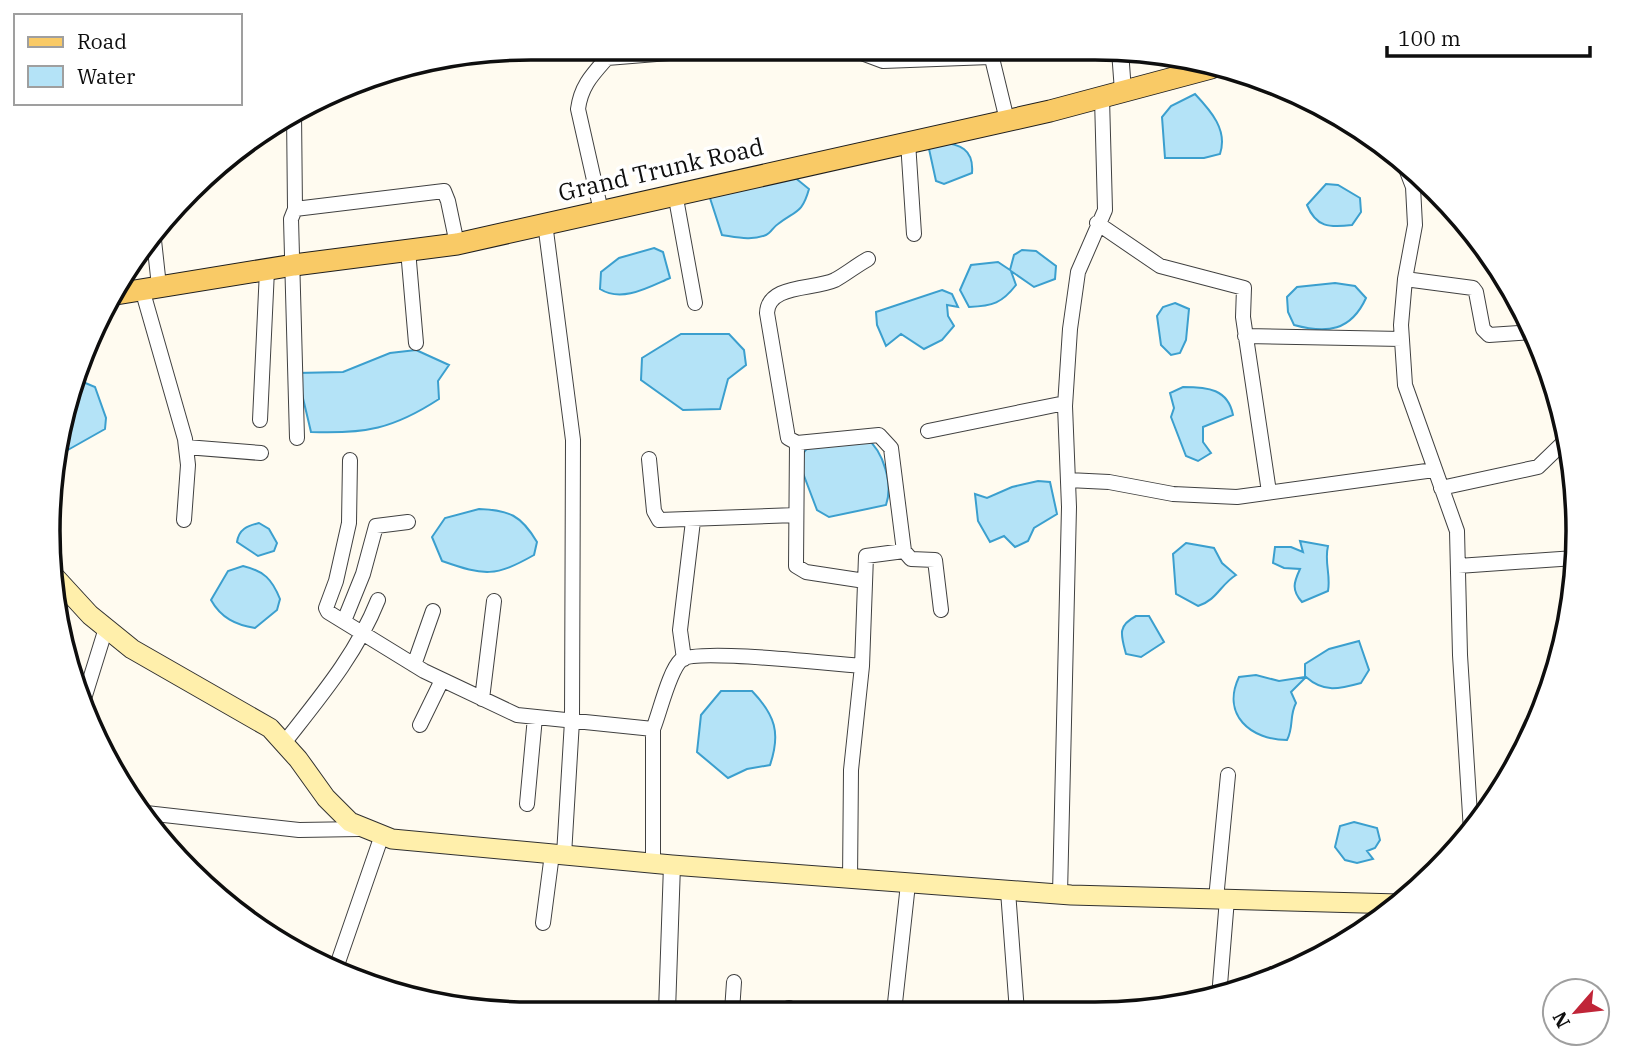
<svg xmlns="http://www.w3.org/2000/svg" width="1625" height="1061" font-family="'IBM Plex Serif',serif">
<style>
.water{fill:#b4e3f7;stroke:#3b9fce;stroke-width:2}
.lines{fill:none;stroke-linecap:round;stroke-linejoin:round}
.minor-casing{stroke:#414141;stroke-width:16}
.tertiary-casing{stroke:#414141;stroke-width:18}
.secondary-casing{stroke:#303030;stroke-width:21}
.primary-casing{stroke:#1f1f1f;stroke-width:23}
.minor{stroke:#fff;stroke-width:14}
.tertiary{stroke:#fff;stroke-width:16}
.secondary{stroke:#ffefab;stroke-width:19}
.primary{stroke:#f9ca66;stroke-width:21}
.labels{text-anchor:middle;stroke-width:7;stroke-linejoin:round;paint-order:stroke}
.street-label{font-size:24px;fill:#0e0e0e;stroke:#fff}
.rim{fill:none;stroke:#0e0e0e;stroke-width:3.5}
</style>
<rect width="100%" height="100%" fill="#fffbf0"/>
<path class="water" d="M1195 94C1211 111 1228 130 1220 154L1204 158H1165L1162 117 1171 106Z
M939 142C960 144 974 149 972 173L944 184 936 181 929 149Z
M793 176 809 189C802 214 796 210 778 224 773 227 771 233 766 235 752 241 736 237 722 235L709 195Z
M1326 184 1338 185 1360 198 1361 212 1352 225C1329 228 1316 227 1307 205Z
M654 248 663 252 670 278C649 287 622 303 600 289L601 272 619 258Z
M1022 250 1036 251 1056 266 1055 279 1034 287 1011 271 1016 285C1002 303 993 306 969 307L960 290 971 265 998 262 1010 270 1014 255Z
M1335 283 1355 286 1366 298C1351 331 1327 334 1294 325L1288 312 1287 297 1297 287Z
M942 290 952 294 958 307 947 305 948 316 954 326 942 340 924 349 901 334 886 346 877 325 876 312Z
M1175 303 1189 309 1186 340 1180 353 1171 355 1161 345 1157 316 1163 307Z
M681 334H729L744 350 746 365 728 379 720 409 683 410 641 380 642 358Z
M416 350 449 365 438 381 439 399C393 429 365 434 311 432L297 373 343 372 390 353Z
M83 382 95 387 106 418 105 429 66 451 58 448 71 386Z
M1183 387C1208 387 1228 389 1233 415L1203 427V442L1211 453 1198 461 1186 456 1171 417 1174 408 1170 393Z
M866 438C884 451 893 485 886 505L829 517 817 510 798 460 809 446Z
M1038 481 1050 482 1057 514 1034 528 1028 541 1015 547 1004 536 990 542 978 521 975 494 987 498 1012 487Z
M479 509C509 510 521 515 537 542L534 555C495 577 485 576 442 561L432 537 445 518Z
M259 523 269 529 277 543 274 551 258 556 237 542C239 529 247 526 259 523Z
M1300 541 1328 546C1324 562 1331 575 1328 591L1302 602C1291 590 1294 582 1300 569L1284 568 1273 563 1275 547H1291L1303 552Z
M1186 543 1214 548 1222 563 1236 575C1220 585 1217 600 1198 606L1176 594 1173 554Z
M243 566C264 571 272 579 280 599L277 610 255 628C236 625 221 618 211 600L228 571Z
M1136 616H1149L1164 642 1141 657 1126 654C1121 635 1117 626 1136 616Z
M1359 641 1369 670 1361 683C1339 689 1324 693 1306 677L1291 692 1296 703C1289 716 1294 727 1287 740 1251 740 1221 715 1239 677L1256 675 1279 681 1305 677V664L1329 649Z
M721 691H752C775 715 781 733 770 765L747 769 728 778 697 752 701 715Z
M1354 822 1377 828 1380 840 1375 848 1367 851 1373 859 1357 863 1345 860 1335 847 1340 826Z"/>
<g class="lines">
<defs>
<path id="minor" d="M851 49 883 61 990 57
M990 50 1007 120
M294 113 295 209 291 219 297 438
M908 142 914 234
M1403 161 1413 187 1415 225 1405 279 1401 325 1405 385 1457 531 1460 655 1471 831
M675 193 695 303
M295 209 444 191 448 201 457 244
M601 211 578 109C581 86 592 75 607 58L718 49
M545 223 573 440 572 721 564 855
M1097 223 1160 266 1244 288 1243 317 1269 492
M153 231 159 286
M408 250 416 343
M1405 279 1473 288 1476 292 1483 329 1489 335 1534 332
M142 289 185 439 188 465 184 520
M1245 336 1402 339
M260 420 267 270
M928 431 1065 403
M797 443 796 566 806 572 865 581
M186 447 261 453
M649 459 654 511 659 520 796 515
M350 460 349 523 336 581 326 608 328 612 424 671 517 715 653 729V863
M1068 480 1109 482 1173 494 1237 497 1434 470
M1441 488 1538 467 1567 439
M904 551 911 559 935 560 941 610
M1458 566 1575 558
M344 621 363 574 376 526 408 522
M684 659 680 630 693 521
M414 665 433 611
M482 699 494 601
M83 702 106 628
M420 725 442 680
M653 729C660 712 669 671 681 660 695 648 835 664 862 666
M284 743C320 697 356 655 378 600
M527 804 535 717
M146 813 299 830 360 829
M850 880 851 770 862 666 866 556 904 551 891 448 879 435 797 443 788 438 767 313C768 284 814 290 835 280 846 274 857 265 868 259
M1008 891 1017 1012
M1060 894 1069 507 1065 406 1070 329 1078 272 1105 210 1102 98
M1216 899 1228 775
M543 923 552 854
M335 971 382 835
M1219 997 1227 899
M732 1011 734 982
M789 1011V1008
M894 1012 908 884"/>
<path id="tertiary" d="M1120 51 1123 91
M667 1011 672 865"/>
<path id="secondary" d="M56 578 90 615 132 649 270 728 298 759 326 798 350 822 392 839 672 865 1071 895 1399 904"/>
<path id="primary" d="M116 294 294 265 457 244 1050 111 1211 68"/>
</defs>
<use href="#minor" class="minor-casing"/>
<use href="#tertiary" class="tertiary-casing"/>
<use href="#secondary" class="secondary-casing"/>
<use href="#primary" class="primary-casing"/>
<use href="#minor" class="minor"/>
<use href="#tertiary" class="tertiary"/>
<use href="#secondary" class="secondary"/>
<use href="#primary" class="primary"/>
</g>
<g class="labels">
<g class="street-label">
<text transform="translate(661 170) rotate(-13)" y="8">Grand Trunk Road</text>
</g>
</g>
<path d="M0 0H1625V1061H0ZM531 60H1095A471 471 0 0 1 1566 531V531A471 471 0 0 1 1095 1002H531A471 471 0 0 1 60 531V531A471 471 0 0 1 531 60Z" fill="#fff" fill-rule="evenodd"/>
<path class="rim" d="M531 60H1095A471 471 0 0 1 1566 531V531A471 471 0 0 1 1095 1002H531A471 471 0 0 1 60 531V531A471 471 0 0 1 531 60Z"/>
<rect x="14" y="14" width="228" height="91" fill="#ffffff" stroke="#9f9f9f" stroke-width="2"/>
<rect x="28" y="37" width="35" height="10" fill="#f9ca66" stroke="#9f9f9f" stroke-width="2"/>
<text x="77" y="49" font-size="21" fill="#0e0e0e">Road</text>
<rect x="28" y="66" width="35" height="21" fill="#b4e3f7" stroke="#9f9f9f" stroke-width="2"/>
<text x="77" y="84" font-size="21" fill="#0e0e0e">Water</text>
<g transform="translate(1576 1012) rotate(242)"><circle r="33" fill="#ffffff" stroke="#9f9f9f" stroke-width="2"/>
<path d="M0-5L12 26L0 18L-12 26Z" fill="#c02538"/>
<text y="-10" font-size="19" font-weight="bold" text-anchor="middle" fill="#0e0e0e">N</text>
</g>
<path d="M1387 46v10h203v-10" fill="none" stroke="#0e0e0e" stroke-width="3.5"/>
<text x="1398" y="46" font-size="21" fill="#0e0e0e" stroke="#ffffff" stroke-width="5" paint-order="stroke">100 m</text>
</svg>
